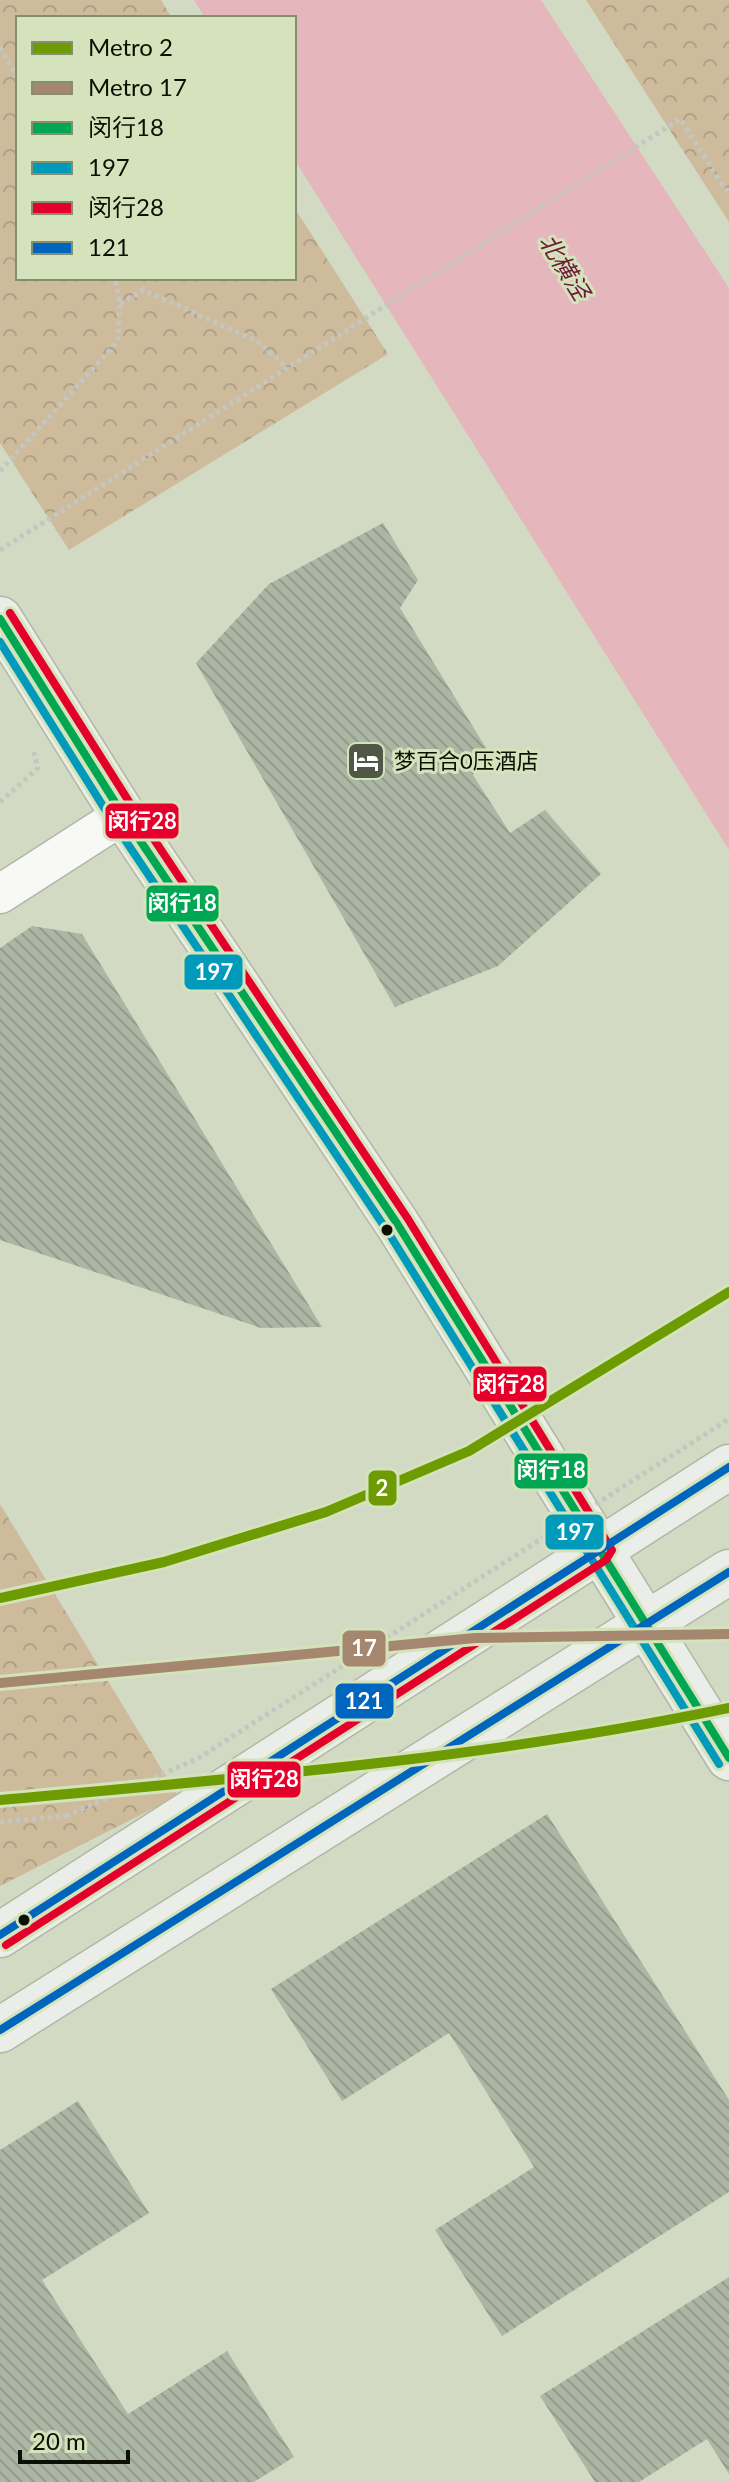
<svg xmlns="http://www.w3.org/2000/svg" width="729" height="2482" font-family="Lato,'Noto Sans SC',sans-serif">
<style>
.park{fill:url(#park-crowns)}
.water{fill:#e5b6bb}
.building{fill:url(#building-back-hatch)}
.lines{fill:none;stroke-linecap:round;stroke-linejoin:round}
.tertiary-casing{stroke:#b1b7a5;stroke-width:41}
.secondary-casing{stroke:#b1b7a5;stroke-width:47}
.path{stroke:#c4c7c1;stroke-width:5;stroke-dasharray:4 4;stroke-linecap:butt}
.tertiary{stroke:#f8f9f6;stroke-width:38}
.secondary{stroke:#ebede8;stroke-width:44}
.path-bridge{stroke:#c4c7c1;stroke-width:5;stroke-dasharray:4 4;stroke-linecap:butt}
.bus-1-casing{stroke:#d4e3bb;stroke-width:14}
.bus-2-casing{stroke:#d4e3bb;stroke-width:14}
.bus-3-casing{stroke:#d4e3bb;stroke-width:14}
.bus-4-casing{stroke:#d4e3bb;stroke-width:14}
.bus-1{stroke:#00a651;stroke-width:8}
.bus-2{stroke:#019aba;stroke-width:8}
.bus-3{stroke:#e4002b;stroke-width:8}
.bus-4{stroke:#0065bd;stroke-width:8}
.metro-1-casing{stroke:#d4e3bb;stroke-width:16}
.metro-2-casing{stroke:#d4e3bb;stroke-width:16}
.metro-1{stroke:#6d9b01;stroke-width:10}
.metro-2{stroke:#a58770;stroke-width:10}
.bus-dot{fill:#0c1004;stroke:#d4e3bb;stroke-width:3}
.labels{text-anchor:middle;stroke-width:6;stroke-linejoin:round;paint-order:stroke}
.poi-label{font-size:22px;fill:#0c1004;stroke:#d4e3bb;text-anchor:start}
.water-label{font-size:24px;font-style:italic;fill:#6e1c39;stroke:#d4e3bb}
.line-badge{stroke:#d4e3bb;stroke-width:3}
.badge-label{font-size:22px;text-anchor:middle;font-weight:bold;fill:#fff}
</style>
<defs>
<pattern id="park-crowns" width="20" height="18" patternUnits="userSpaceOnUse" patternTransform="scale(2)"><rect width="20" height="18" fill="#cebb9c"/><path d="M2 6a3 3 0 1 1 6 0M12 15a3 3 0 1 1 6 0" fill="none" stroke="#b0a085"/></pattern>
<pattern id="building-back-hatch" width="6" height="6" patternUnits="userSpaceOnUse" patternTransform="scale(2)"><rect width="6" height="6" fill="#abb7a4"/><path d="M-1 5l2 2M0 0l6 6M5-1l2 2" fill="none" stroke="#929c8c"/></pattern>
</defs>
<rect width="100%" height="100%" fill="#d2dac4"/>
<path class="park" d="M0 0H161L172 18H18V278H294V207L388 354 69 550 0 443Z
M586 0H729V222Z
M0 1504 178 1796 0 1886Z"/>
<path class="water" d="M194 0H541L729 288V850L294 159V18H205Z"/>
<path class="building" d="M383 523 418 580 400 608 486 748 473 775 510 833 545 810 601 874 498 966 395 1007 196 663 269 584Z
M32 926 82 934 322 1327 261 1328 0 1240V948Z
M547 1814 729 2100V2192L502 2336 435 2230 534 2167 449 2033 342 2101 271 1989Z
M78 2101 149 2213 42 2280 128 2414 227 2351 294 2457 254 2482H0V2150Z
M729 2277V2474L707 2439 639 2482H595L540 2396Z"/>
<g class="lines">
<defs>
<path id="tertiary" d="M0 894 123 815"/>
<path id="secondary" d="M0 619 123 815 398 1225 729 1758
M0 1935 729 1467
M0 2030 729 1572"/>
</defs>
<use href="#tertiary" class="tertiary-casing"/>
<use href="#secondary" class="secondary-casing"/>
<path class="path" d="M0 47 18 78
M120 304 143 290 257 341 287 368
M0 471 118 341 120 304 115 278
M0 550 680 119 729 195
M0 802 38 768 34 752
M0 1822 66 1816"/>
<use href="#tertiary" class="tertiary"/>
<use href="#secondary" class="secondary"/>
<path class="path-bridge" d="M66 1816 197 1759 729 1419"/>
<defs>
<path id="bus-1" d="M0 619 123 815 398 1225 729 1758"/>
<path id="bus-2" d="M0 642 113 822 388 1232 719 1764"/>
<path id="bus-3" d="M6 1945 606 1560 612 1550 408 1219 133 808 10 613"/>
<path id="bus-4" d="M0 1935 729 1467
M0 2030 729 1572"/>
</defs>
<use href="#bus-1" class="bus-1-casing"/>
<use href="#bus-2" class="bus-2-casing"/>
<use href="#bus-3" class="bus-3-casing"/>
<use href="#bus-4" class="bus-4-casing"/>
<use href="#bus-1" class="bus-1"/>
<use href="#bus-2" class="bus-2"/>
<use href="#bus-3" class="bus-3"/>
<use href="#bus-4" class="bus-4"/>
<defs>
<path id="metro-1" d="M0 1598 164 1562 326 1512 469 1451 729 1292
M0 1800C245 1778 488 1758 729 1708"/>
<path id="metro-2" d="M0 1683 475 1638 729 1634"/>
</defs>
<use href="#metro-1" class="metro-1-casing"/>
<use href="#metro-2" class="metro-2-casing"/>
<use href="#metro-1" class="metro-1"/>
<use href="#metro-2" class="metro-2"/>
</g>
<defs>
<symbol id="hotel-square" viewBox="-11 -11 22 22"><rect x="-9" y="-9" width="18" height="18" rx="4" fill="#515747" stroke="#d4e3bb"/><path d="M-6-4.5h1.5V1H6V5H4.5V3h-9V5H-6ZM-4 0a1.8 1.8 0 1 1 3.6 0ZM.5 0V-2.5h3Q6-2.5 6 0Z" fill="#fff"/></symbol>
</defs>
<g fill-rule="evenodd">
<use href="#hotel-square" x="344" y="739" width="44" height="44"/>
</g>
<g class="bus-dot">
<circle cx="387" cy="1230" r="7"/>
<circle cx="24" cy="1920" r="7"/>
</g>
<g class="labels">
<g class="poi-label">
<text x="394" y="769">梦百合0压酒店</text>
</g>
<g class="water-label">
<text transform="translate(564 267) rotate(58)" y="8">北横泾</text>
</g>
</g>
<g class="line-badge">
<rect x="104" y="802" width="76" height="38" rx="8" fill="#e4002b"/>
<rect x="145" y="884" width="75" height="39" rx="8" fill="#00a651"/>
<rect x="183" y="953" width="61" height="38" rx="8" fill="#019aba"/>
<rect x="472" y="1365" width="76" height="38" rx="8" fill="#e4002b"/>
<rect x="513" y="1452" width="76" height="38" rx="8" fill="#00a651"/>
<rect x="367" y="1469" width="31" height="38" rx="8" fill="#6d9b01"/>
<rect x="544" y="1513" width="61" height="38" rx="8" fill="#019aba"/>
<rect x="341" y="1629" width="46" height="39" rx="8" fill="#a58770"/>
<rect x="334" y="1682" width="61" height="38" rx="8" fill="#0065bd"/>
<rect x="226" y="1760" width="76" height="39" rx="8" fill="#e4002b"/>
</g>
<g class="badge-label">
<text x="142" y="829">闵行28</text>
<text x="182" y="911">闵行18</text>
<text x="214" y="980">197</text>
<text x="510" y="1392">闵行28</text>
<text x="551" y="1478">闵行18</text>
<text x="382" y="1496">2</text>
<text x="575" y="1540">197</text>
<text x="364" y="1656">17</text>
<text x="364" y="1709">121</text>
<text x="264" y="1787">闵行28</text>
</g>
<rect x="16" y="16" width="280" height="264" fill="#d4e3bb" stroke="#848f72" stroke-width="2"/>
<rect x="32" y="42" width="40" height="12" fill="#6d9b01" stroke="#848f72" stroke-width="2"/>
<text x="88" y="56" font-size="24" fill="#0c1004">Metro 2</text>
<rect x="32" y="82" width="40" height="12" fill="#a58770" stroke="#848f72" stroke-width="2"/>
<text x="88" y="96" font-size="24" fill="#0c1004">Metro 17</text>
<rect x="32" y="122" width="40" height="12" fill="#00a651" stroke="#848f72" stroke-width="2"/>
<text x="88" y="136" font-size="24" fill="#0c1004">闵行18</text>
<rect x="32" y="162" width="40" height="12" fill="#019aba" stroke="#848f72" stroke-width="2"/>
<text x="88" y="176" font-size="24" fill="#0c1004">197</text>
<rect x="32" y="202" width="40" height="12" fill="#e4002b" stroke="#848f72" stroke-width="2"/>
<text x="88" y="216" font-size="24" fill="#0c1004">闵行28</text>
<rect x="32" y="242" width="40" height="12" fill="#0065bd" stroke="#848f72" stroke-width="2"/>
<text x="88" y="256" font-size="24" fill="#0c1004">121</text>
<path d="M20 2450v12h108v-12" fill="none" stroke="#0c1004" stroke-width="4"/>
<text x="32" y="2450" font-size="24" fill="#0c1004" stroke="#d4e3bb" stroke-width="6" paint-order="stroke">20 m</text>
</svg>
